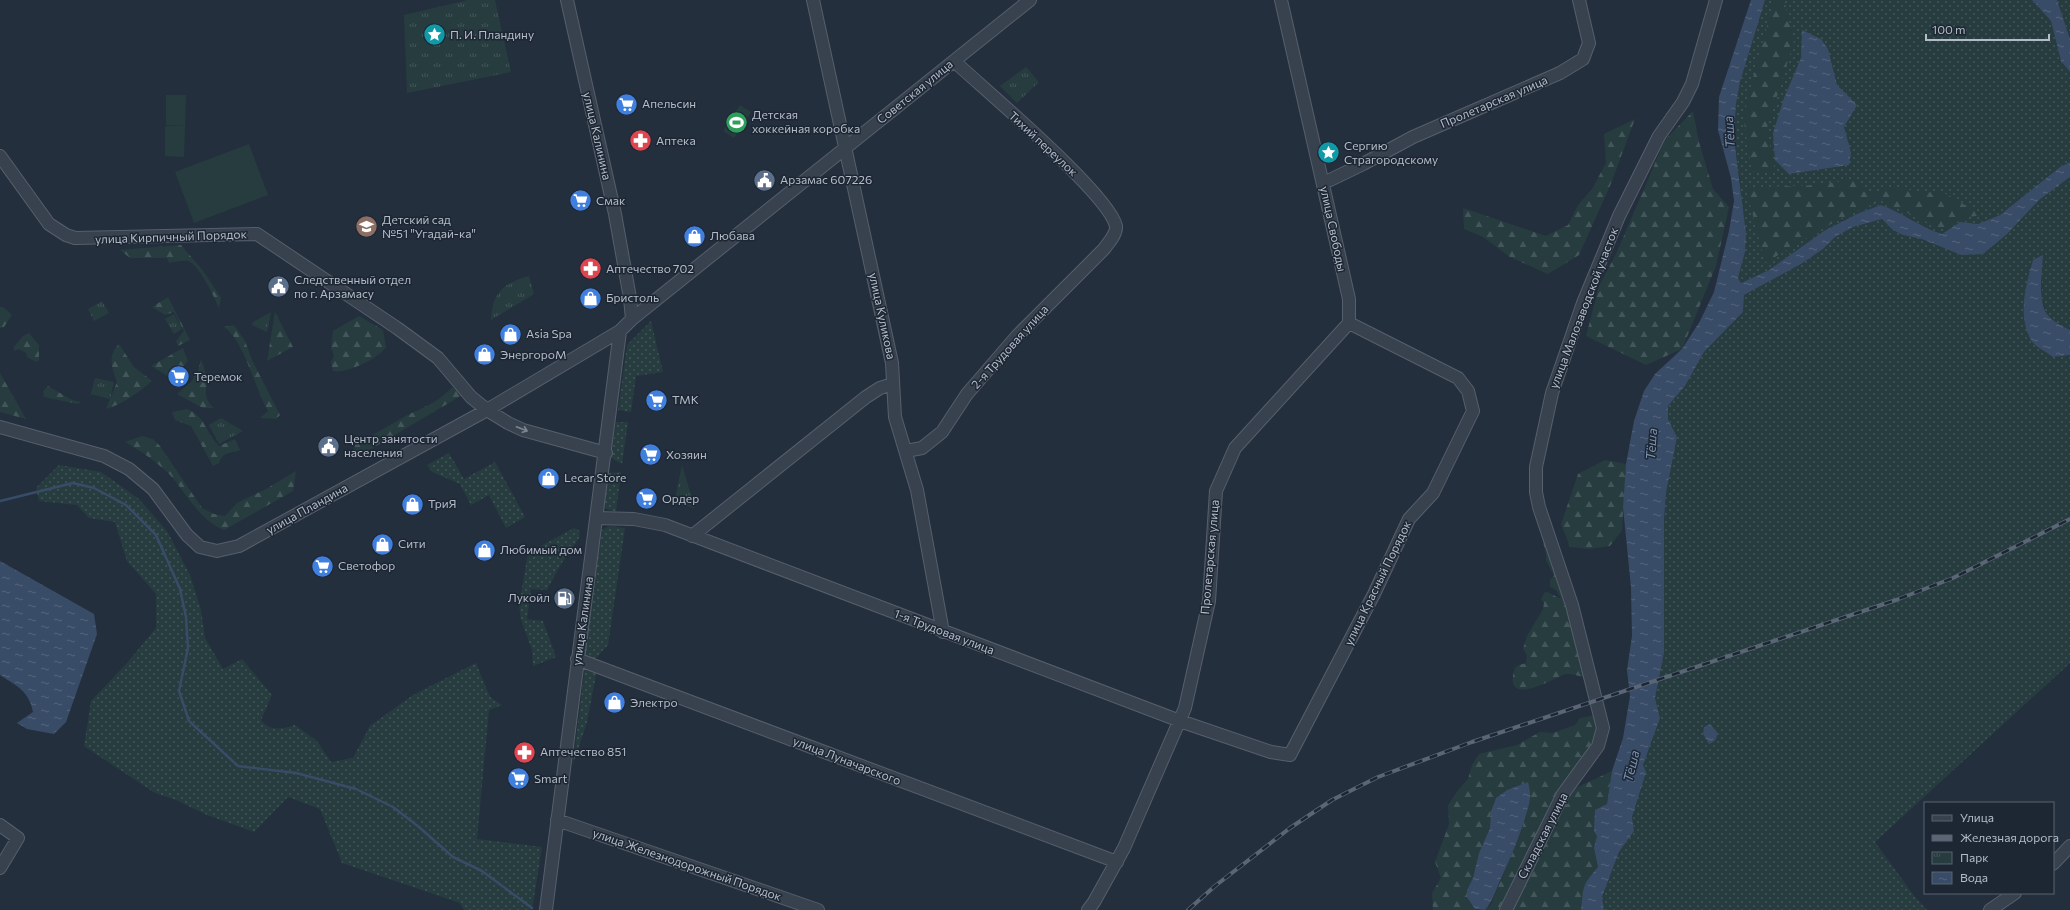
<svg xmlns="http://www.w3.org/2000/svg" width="2070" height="910" font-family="Commissioner,sans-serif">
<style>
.grass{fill:url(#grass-dots)}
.forest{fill:url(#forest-firs)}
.park{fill:url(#park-tufts)}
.pitch{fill:#263c3f}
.water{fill:url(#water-ripples)}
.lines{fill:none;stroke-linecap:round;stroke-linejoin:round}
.stream{stroke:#394c67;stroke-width:2.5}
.minor-casing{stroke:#565f6c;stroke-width:14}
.minor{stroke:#38414e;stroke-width:12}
.rail-casing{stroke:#5a6575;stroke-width:4}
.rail{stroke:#1d2633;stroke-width:2.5;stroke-dasharray:8;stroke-linecap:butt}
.oneway{stroke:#7c8592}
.labels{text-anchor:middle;stroke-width:3;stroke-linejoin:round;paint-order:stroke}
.poi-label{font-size:12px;fill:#b4bcc9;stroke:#1d2633;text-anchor:start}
.street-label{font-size:12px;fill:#b4bcc9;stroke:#1d2633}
.water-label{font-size:13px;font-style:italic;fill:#7c92b1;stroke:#1d2633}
</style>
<defs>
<pattern id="grass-dots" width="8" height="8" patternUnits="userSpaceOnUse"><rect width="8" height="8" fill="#263c3f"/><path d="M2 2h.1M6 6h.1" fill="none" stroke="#435659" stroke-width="1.8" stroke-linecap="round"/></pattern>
<pattern id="forest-firs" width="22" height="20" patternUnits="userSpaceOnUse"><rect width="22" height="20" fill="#263c3f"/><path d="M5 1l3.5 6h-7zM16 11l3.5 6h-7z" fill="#435659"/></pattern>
<pattern id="park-tufts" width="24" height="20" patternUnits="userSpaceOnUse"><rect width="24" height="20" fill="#263c3f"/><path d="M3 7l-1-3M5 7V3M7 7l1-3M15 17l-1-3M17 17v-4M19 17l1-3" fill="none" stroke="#435659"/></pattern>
<pattern id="water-ripples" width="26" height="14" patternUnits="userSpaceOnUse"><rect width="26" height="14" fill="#394c67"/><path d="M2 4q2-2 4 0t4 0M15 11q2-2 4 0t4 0" fill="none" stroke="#53647b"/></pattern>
</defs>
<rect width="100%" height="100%" fill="#242f3e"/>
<path class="grass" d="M1765 0H2032L2051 21 2061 61 2070 72V162L2060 167 2000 215 1978 224 1960 222 1942 234C1920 226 1902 213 1881 205L1859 213 1824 231 1769 270 1741 283 1738 278 1745 252 1740 182 1734 138 1736 104 1740 82Z
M2057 0H2070V39Z
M2070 177V330L2056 323 2046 313 2042 300V280L2033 261 2053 357 2070 355V663L1875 842 1915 897 1927 910H1604L1602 898 1619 852 1634 831 1632 817 1643 765 1660 718 1655 698 1664 653V520L1666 493 1677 437 1668 419V406L1685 386 1704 352 1743 312 1744 295 1801 264 1823 249 1835 237 1853 227 1882 219C1899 235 1902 232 1923 239 1936 244 1948 250 1961 255L2023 216 2039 200Z
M651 321 663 372 636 376 631 412 618 410 627 345Z
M616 422H628L622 464 611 458Z
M449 453 464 479 495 462 525 517 506 528 489 495 471 505 460 484 432 472 427 465Z
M59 465 101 472 139 499 167 531 190 575 201 610 205 638 223 669 242 659 272 695 261 720C270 732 283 729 295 725L317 741 331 762 353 758 370 726 413 695 476 663 490 697 502 705 489 710 477 839 542 847 532 910H464L460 903 342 863 320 809 288 797 254 832 207 815 176 800 155 793 84 746 91 701 127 663 156 628V594L127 561 115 522 89 518 77 505 39 501 36 488Z
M621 472 616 512 604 508 609 473Z
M609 526 625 528 608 645 594 660 585 657 602 530Z
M574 528 580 531 579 538 561 564 547 590 531 589 527 619 543 621 556 657 533 666 532 650 521 620 519 605 528 553Z
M585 665 597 670 587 722 573 765Z"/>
<path class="forest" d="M1774 0H1784L1794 41 1767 128 1775 171 1752 172 1743 115Z
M1693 111 1699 142 1713 189 1729 207 1716 266 1682 349 1646 365 1586 336 1599 286 1616 254 1665 140Z
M1635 119 1610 186 1579 255 1548 274 1510 257 1483 237 1464 229 1463 208 1546 236 1568 225 1578 205 1592 189 1606 163 1604 134Z
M1856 179 1870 193 1891 188 1946 194 1982 215 1968 217 1942 229 1882 201C1840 215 1803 241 1765 263L1746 188 1818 185Z
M181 245 204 272 221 298 219 308C214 297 199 264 188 261 183 260 175 262 169 263L167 258H130L120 250Z
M168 297 190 340 178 346 176 341 184 331 174 312 165 315 152 307Z
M0 307H3L12 315 4 327 0 328Z
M275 312 293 347 267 361Z
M359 316 383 330 386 347C379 358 347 374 333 371L331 362 334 356 331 348 333 331Z
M234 325 245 341 252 360 280 415 276 419 260 418 268 411C255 389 244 340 224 327Z
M29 333 39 345V360L36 362 27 357 26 353 19 349 14 351V347L23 336Z
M119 344 134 367 152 381C138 393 123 404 106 409L117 382C112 368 107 356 119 344Z
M183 348 188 361 182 368 168 376 151 366Z
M0 373 26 419 0 412Z
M196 374 208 381C204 391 205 401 214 408H203L177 394 192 381Z
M48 386 72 400 81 402 78 404 44 397 43 391Z
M452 387 464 394 371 449 358 455 354 450 355 445C370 437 384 428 399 420 417 409 438 404 452 387Z
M187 409C206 417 205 432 219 446L235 439 240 450C230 454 223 451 219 463L213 466 191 426 175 420 172 412Z
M142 436 153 439 160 446 202 508 214 514 225 516 237 503 266 489 296 471 293 491 224 530C198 519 188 495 170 475 157 462 141 451 125 442Z
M1605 460 1626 464 1622 530 1610 546 1589 549 1570 547 1561 524 1578 474Z
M1536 513 1578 641 1588 678C1580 677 1570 672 1563 675 1553 679 1504 708 1514 671 1515 665 1520 665 1526 663L1527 655 1523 649 1527 636 1543 609 1544 603 1541 599 1545 592C1552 592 1555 598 1561 598L1556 590 1550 587V580L1554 576 1546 560V554Z
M1596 715 1599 720 1595 741 1503 910H1485L1491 904 1521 832 1529 803 1528 782 1507 790 1496 798 1491 810 1490 828 1479 853 1473 878 1467 890 1475 909 1477 910H1433L1432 893 1441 878 1435 862 1449 824 1448 805 1458 790 1468 779 1472 765 1479 754 1517 745 1540 732 1553 733 1575 725 1580 718Z
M1612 771 1607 804 1594 848 1598 867C1581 887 1584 885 1581 910H1506L1563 794Z"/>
<path class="park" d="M468 0H495L511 72 407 93 404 15Z
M1026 67 1039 82 1017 103 1000 86Z
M529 276 534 294 491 320C492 293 503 283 529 276Z
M102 301 109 313 94 321 88 309Z
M271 312 267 332 252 325 253 322Z
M174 314 182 329 174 334 165 319Z
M201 359 207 377 198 372Z
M95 378 114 382 110 399 91 394Z
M221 418 243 431 219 444 209 425Z
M682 465 695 508 674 503Z"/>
<path class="pitch" d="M166 95H186L185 126 166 125Z
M740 105 751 112 734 138 723 131Z
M165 126H185L184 157 165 156Z
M249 144 268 195 194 223 175 172Z"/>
<path class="water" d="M1751 0H1765L1740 82 1736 104 1734 138 1746 234 1745 252 1738 278 1741 283 1769 270 1824 231 1859 213 1881 205C1903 213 1920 227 1942 234L1960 222 1978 224 2000 215 2060 167 2070 162V177L2039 200 2007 234 1983 254 1961 255 1922 239 1903 235 1893 230 1882 219 1853 227 1835 237 1823 249 1801 264 1744 295 1743 312 1704 352 1685 386 1668 406V419L1677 437 1666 493 1664 520V653L1655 698 1660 718 1643 765 1646 772 1632 817 1634 831 1619 852 1602 897 1604 910H1581C1584 885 1581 887 1598 867L1594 848 1597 836 1594 831 1595 810 1607 804 1612 771 1623 738 1630 696 1627 670 1632 636 1631 587 1623 507 1626 464 1634 421 1644 391 1655 374 1682 349 1700 321 1714 292 1729 231 1734 201 1731 178 1718 130 1719 97Z
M2032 0H2057L2070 39V72L2061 61 2051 21Z
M1802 30 1821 39 1828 49 1837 85 1857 105 1844 127 1851 153 1849 165 1789 174 1775 160 1773 133 1784 98 1801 58Z
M2043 255C2042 269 2038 303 2047 314 2053 322 2062 326 2070 330V355L2053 357C2047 352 2035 347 2031 340 2017 315 2026 285 2033 260Z
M0 561 94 614 97 634 66 722 54 734 27 729 17 723 33 712C29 691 17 686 0 675Z
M1710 724 1717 732C1717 739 1716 741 1709 744L1703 734 1704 727Z
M1528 782C1530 790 1531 796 1529 804 1522 832 1511 857 1499 883 1495 893 1492 902 1485 910L1475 909 1467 897V890L1473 878 1479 853 1490 828 1491 811 1496 798 1507 790Z"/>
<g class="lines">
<path class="stream" d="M0 501 73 483 94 488 126 505 156 535 180 589 186 617 188 648 179 691 189 721 238 766 296 773 356 789 393 807 419 827 453 857 482 871 532 908"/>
<defs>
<path id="minor" d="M567 0 615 214 630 298 632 319
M813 0 892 363 895 417 917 490 943 632
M1281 0 1349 299V323
M0 156 49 224 66 235 75 238 257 234 397 328 438 358 471 397 487 410 508 423 523 430 606 453
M1323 181 1330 180 1363 164 1413 137 1560 73 1583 59 1589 43 1579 0
M0 427 104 456 129 469 153 489 187 535 200 547 217 551 239 546 487 410 620 331 632 319 1030 0
M906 451 922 448 942 432 967 394 1017 336 1104 249C1108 243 1117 234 1116 226 1109 194 984 89 954 61
M596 518 634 519 665 525 1180 721 1271 752 1290 755 1374 594 1409 519 1433 493 1473 411 1468 391 1458 378 1349 323
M692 536 866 397 880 388 893 384
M577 659 1117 862
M557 820 818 910
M0 825 18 838 0 868
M2053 864 2070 846
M546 910 620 331
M1088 910 1094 902 1124 848 1185 708 1209 601 1216 491 1235 448 1349 323
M1506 910 1563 794 1598 746 1603 728 1572 605 1539 507 1536 492V467L1552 393 1583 303 1619 216 1659 136 1683 102 1692 84 1716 0
M1990 910 2015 893"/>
</defs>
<use href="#minor" class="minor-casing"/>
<use href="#minor" class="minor"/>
<defs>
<path id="rail" d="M1188 910 1215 886 1290 828 1332 800 1378 777 1472 742 1896 600 1953 578 2070 519"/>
</defs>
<use href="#rail" class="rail-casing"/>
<use href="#rail" class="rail"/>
</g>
<defs><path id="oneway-shaft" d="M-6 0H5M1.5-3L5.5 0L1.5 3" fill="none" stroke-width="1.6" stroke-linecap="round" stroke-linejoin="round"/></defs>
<use class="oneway" href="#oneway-shaft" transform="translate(522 429) rotate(21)"/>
<defs>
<symbol id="sight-disc" viewBox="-11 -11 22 22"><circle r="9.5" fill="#0f9aa8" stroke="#1d2633"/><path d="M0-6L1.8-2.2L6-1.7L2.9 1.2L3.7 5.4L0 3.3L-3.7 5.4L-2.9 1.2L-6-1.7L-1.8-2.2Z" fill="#fff"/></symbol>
<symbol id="supermarket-disc" viewBox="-11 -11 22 22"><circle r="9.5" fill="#3f7fe0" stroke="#1d2633"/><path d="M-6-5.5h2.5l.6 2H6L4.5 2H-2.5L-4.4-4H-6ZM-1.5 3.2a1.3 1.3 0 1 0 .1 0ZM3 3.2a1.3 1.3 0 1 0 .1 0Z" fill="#fff"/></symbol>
<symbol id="stadium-disc" viewBox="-11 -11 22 22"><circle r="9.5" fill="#2e9e5b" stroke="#1d2633"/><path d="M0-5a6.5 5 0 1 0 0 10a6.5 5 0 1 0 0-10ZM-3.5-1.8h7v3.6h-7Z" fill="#fff"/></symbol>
<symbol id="pharmacy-disc" viewBox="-11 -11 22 22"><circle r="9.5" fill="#e0444e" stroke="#1d2633"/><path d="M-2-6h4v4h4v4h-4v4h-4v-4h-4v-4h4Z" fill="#fff"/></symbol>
<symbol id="civic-disc" viewBox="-11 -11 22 22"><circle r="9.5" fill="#5c6f8a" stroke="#1d2633"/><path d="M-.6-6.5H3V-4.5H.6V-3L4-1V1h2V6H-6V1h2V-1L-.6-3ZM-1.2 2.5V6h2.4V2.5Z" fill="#fff"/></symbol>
<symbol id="school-disc" viewBox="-11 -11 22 22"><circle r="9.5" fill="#8d6e63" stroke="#1d2633"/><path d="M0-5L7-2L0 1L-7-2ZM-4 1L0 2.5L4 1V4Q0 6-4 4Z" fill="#fff"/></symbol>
<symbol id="shop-disc" viewBox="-11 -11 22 22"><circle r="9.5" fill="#3f7fe0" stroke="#1d2633"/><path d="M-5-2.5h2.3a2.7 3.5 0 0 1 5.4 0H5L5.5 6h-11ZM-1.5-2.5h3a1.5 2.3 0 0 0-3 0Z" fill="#fff"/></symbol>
<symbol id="fuel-disc" viewBox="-11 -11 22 22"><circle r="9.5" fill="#5c6f8a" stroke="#1d2633"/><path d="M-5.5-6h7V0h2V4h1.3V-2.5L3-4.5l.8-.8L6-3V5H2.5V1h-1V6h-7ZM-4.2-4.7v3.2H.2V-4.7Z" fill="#fff"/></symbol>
</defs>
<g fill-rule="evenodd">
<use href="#sight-disc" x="422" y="22" width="25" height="25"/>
<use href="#supermarket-disc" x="614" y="92" width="25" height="25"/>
<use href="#stadium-disc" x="724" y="110" width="25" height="25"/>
<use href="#pharmacy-disc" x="628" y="128" width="25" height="25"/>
<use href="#sight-disc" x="1316" y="140" width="25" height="25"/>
<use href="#civic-disc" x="752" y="168" width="25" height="25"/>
<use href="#supermarket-disc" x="568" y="188" width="25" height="25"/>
<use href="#school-disc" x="354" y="214" width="25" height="25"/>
<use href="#shop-disc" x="682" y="224" width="25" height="25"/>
<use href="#pharmacy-disc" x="578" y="256" width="25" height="25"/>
<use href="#civic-disc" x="266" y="274" width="25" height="25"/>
<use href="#shop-disc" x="578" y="286" width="25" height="25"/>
<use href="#shop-disc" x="498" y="322" width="25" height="25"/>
<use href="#shop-disc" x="472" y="342" width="25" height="25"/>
<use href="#supermarket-disc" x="166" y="364" width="25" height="25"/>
<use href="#supermarket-disc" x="644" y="388" width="25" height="25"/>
<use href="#civic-disc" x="316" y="434" width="25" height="25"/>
<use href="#supermarket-disc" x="638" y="442" width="25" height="25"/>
<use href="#shop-disc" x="536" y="466" width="25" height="25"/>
<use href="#supermarket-disc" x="634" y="486" width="25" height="25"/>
<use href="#shop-disc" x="400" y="492" width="25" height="25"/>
<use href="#shop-disc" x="370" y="532" width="25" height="25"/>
<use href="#shop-disc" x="472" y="538" width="25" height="25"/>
<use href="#supermarket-disc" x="310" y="554" width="25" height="25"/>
<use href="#fuel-disc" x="552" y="586" width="25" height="25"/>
<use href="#shop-disc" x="602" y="690" width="25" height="25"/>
<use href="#pharmacy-disc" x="512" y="740" width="25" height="25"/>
<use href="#supermarket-disc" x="506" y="766" width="25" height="25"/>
</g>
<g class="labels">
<g class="poi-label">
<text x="450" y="39">П. И. Пландину</text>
<text x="642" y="108">Апельсин</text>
<text x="752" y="119">Детская<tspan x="752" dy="14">хоккейная коробка</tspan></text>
<text x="656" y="145">Аптека</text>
<text x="1344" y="150">Сергию<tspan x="1344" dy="14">Страгородскому</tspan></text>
<text x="780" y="184">Арзамас 607226</text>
<text x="596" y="205">Смак</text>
<text x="382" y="224">Детский сад<tspan x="382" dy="14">№51 "Угадай-ка"</tspan></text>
<text x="710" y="240">Любава</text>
<text x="606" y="273">Аптечество 702</text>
<text x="294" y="284">Следственный отдел<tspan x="294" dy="14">по г. Арзамасу</tspan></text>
<text x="606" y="302">Бристоль</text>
<text x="526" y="338">Asia Spa</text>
<text x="500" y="359">ЭнергороМ</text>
<text x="194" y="381">Теремок</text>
<text x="672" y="404">ТМК</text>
<text x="344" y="443">Центр занятости<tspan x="344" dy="14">населения</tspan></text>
<text x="666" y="459">Хозяин</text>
<text x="564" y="482">Lecar Store</text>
<text x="662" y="503">Ордер</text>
<text x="428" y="508">ТриЯ</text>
<text x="398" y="548">Сити</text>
<text x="500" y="554">Любимый дом</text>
<text x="338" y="570">Светофор</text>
<text x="550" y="602" text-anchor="end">Лукойл</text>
<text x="630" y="707">Электро</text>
<text x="540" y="756">Аптечество 851</text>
<text x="534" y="783">Smart</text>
</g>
<g class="street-label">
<text transform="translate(915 92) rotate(-39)" y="4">Советская улица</text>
<text transform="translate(1494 102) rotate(-23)" y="4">Пролетарская улица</text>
<text transform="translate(597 136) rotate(77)" y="4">улица Калинина</text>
<text transform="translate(1043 144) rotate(43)" y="4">Тихий переулок</text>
<text transform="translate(1333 229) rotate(78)" y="4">улица Свободы</text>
<text transform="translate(171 237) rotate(-2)" y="4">улица Кирпичный Порядок</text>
<text transform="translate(1584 308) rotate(-69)" y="4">улица Малозаводской участок</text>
<text transform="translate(882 316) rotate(78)" y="4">улица Куликова</text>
<text transform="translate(1010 347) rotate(-48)" y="4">2-я Трудовая улица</text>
<text transform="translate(307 509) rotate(-29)" y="4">улица Пландина</text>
<text transform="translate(1210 557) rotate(-85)" y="4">Пролетарская улица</text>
<text transform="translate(1378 583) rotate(-64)" y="4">улица Красный Порядок</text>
<text transform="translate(583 621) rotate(-82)" y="4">улица Калинина</text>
<text transform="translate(944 632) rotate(21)" y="4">1-я Трудовая улица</text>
<text transform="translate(847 761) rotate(21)" y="4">улица Луначарского</text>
<text transform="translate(1543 836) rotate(-63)" y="4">Складская улица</text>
<text transform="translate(687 865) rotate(19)" y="4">улица Железнодорожный Порядок</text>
</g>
<g class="water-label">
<text transform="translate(1729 132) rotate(-94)" y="5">Тёша</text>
<text transform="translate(1651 444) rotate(-86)" y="5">Тёша</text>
<text transform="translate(1631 766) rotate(-76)" y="5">Тёша</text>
</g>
</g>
<rect x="1924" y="802" width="130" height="92" fill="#1d2633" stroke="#59626f"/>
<rect x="1932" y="815" width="20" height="6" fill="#38414e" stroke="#59626f"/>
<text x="1960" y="822" font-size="12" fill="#b4bcc9">Улица</text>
<rect x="1932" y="835" width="20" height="6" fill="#5a6575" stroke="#59626f"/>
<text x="1960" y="842" font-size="12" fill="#b4bcc9">Железная дорога</text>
<rect x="1932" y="852" width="20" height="12" fill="url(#park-tufts)" stroke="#59626f"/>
<text x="1960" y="862" font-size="12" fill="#b4bcc9">Парк</text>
<rect x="1932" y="872" width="20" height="12" fill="url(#water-ripples)" stroke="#59626f"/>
<text x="1960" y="882" font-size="12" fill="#b4bcc9">Вода</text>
<path d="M1926 34v6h123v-6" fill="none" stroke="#b4bcc9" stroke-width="2"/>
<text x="1932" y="34" font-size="12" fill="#b4bcc9" stroke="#1d2633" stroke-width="3" paint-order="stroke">100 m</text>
</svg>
